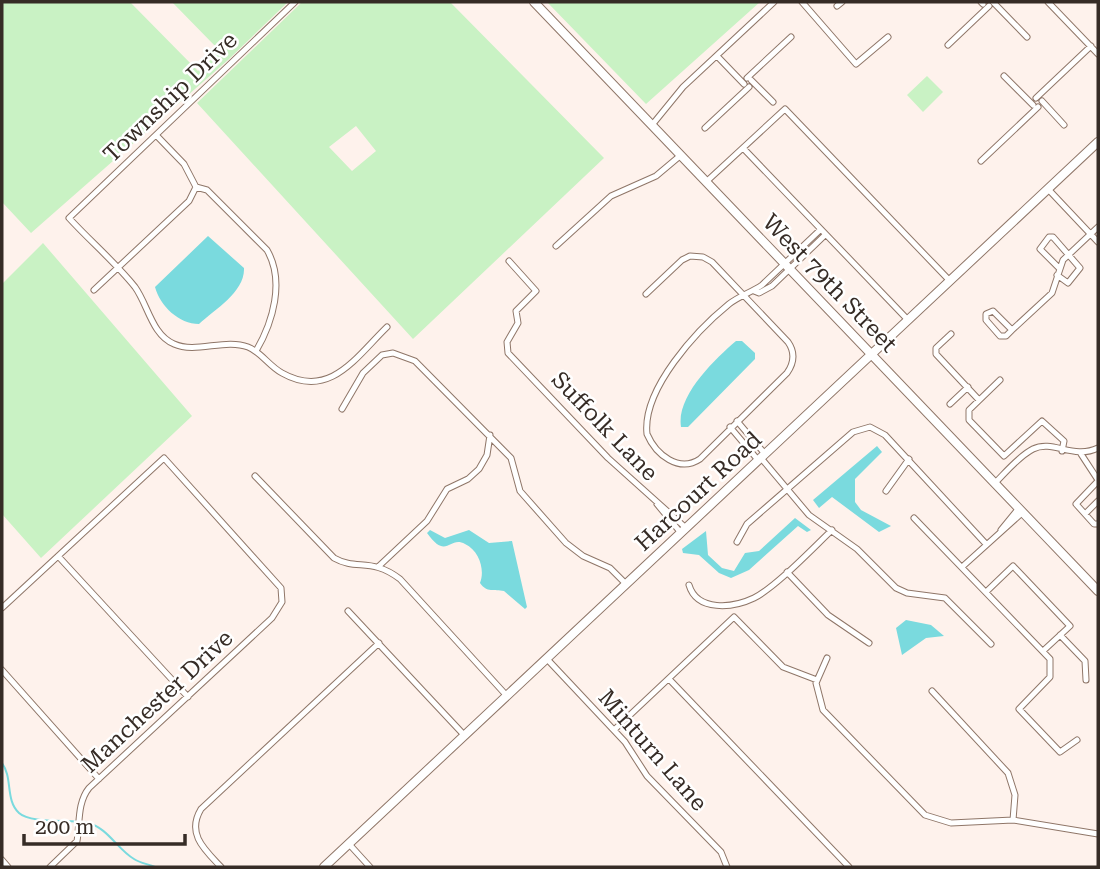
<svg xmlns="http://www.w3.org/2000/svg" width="1100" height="869" font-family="'Roboto Serif',serif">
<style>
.green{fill:#c9f2c4;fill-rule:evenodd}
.water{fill:#7adade}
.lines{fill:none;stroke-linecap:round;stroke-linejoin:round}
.stream{stroke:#7adade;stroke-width:2}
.street-casing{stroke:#8f7668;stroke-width:7}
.secondary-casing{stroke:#8f7668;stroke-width:10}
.street{stroke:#fff;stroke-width:5}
.secondary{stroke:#fff;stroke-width:8}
.labels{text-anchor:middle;stroke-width:5;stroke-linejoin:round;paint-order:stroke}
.street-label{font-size:23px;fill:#362c26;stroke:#fff}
</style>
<rect width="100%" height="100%" fill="#fef2ec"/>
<path class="green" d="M2 2H130L198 71 213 58 216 47 172 2H288L228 60 31 233 2 202Z
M302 2H450L604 158 413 339 197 103ZM356 126 376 151 352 171 329 147Z
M547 2H760L646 104Z
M927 76 943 92 923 112 907 95Z
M43 243 192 416 41 558 2 514V284Z"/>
<path class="water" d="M208 236 244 268C245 292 215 309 199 324 179 324 160 306 155 287Z
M736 341H742L755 353V359L688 427H681C676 396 715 359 736 341Z
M877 446 882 452 855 479V502L861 510 891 526 879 532 832 497 819 508 813 500Z
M795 518 811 530 807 532 798 526 749 570 731 578 719 573 699 555 683 553 682 549 706 531 708 555 722 568 734 571 745 553 759 551Z
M430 530 445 538 469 530 489 543 512 541 527 607 525 609 504 591C494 589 487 593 480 583 485 571 480 551 465 544 449 535 447 561 427 533Z
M906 620 931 625 944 636 926 638 902 655 896 628Z"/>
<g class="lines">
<path class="stream" d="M2 763C13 778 5 800 19 813 31 824 71 819 88 823 108 828 117 849 134 859 140 863 148 864 155 867"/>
<defs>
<path id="street" d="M295 2 69 218C90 241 116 263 135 287 148 305 152 335 174 344 196 354 225 338 248 347 261 352 269 366 282 373 330 400 356 357 387 327
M802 2 856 64 888 37
M981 2 983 4
M993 2 1027 37
M1048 2 1098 54
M837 6 842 2
M948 45 989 6
M717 56 744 84
M1004 76 1033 105
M747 78 791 37
M751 80 773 102
M1036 98 1091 46
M1042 101 1064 125
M652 125 683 87 774 2
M705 128 749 87
M743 148 908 320
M981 161 1038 107
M706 182 785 109 950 281
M196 187 207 190 267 250C285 281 273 322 256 351
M1048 189 1098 242
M556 246 611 196 656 176 681 155
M509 261 536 291 516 311 518 323 507 342 508 353 608 458 686 528
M1057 275 1068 283 1080 268 1053 237H1049L1040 249 1059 268
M94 290 189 201 196 187 184 164 156 135
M754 291 759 293 772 286 825 235
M646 294 682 260 690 256 703 257 712 262 788 342C795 352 794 363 787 373L700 459C679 473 656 455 647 434 642 389 697 330 729 304 739 296 752 292 762 285L820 230
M993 311 1012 330 1006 336H1000L986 320V314Z
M1012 330 1052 293 1063 260 1098 227
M951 334 936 348V354L979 400
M1000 380 969 410V420L1004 456 1042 421 1064 441 1062 451
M950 404 968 387
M342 409 363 373 382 355 393 353 415 361 511 458 520 491 566 543 583 556 610 568 626 584
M737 421 765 454
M730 427 758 460
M1081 454 1098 480
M761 458 809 515 857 549 896 588 907 593 945 598 991 644
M255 476 334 558C357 571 371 557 400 579L507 696
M1098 481 1076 504 1094 524H1098
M995 483C1006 472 1019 456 1033 449 1053 439 1073 460 1098 448
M886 491 909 459
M657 504 681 533
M1085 514 1098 501
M914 518 1050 659V677L1019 709 1060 752 1077 740
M1001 530 1019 508
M737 542 747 524 853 432 870 427 885 435 986 544
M58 556 188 697
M379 566 427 521 447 489 468 479 479 469 487 455 490 435
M962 567 1023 512
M787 572 828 615 869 643
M689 585C697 612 733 608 754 598 776 587 812 549 832 530
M986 592 1013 566 1070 626 1043 651
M2 608 164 458 281 588 282 602 272 618 89 788C77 803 80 824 77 841L50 867
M348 611 465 736
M1060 635 1085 661 1086 680
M827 658 816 683 823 710 925 815 951 823 1013 820 1098 834
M547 659 625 742 647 776 721 852 727 867
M2 670 99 779
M669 679 849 867
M932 691 1008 773 1015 795 1013 820
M614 730 734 617 783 667 817 680
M349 844 370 867
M2 860 8 867
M221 867C205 850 186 834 201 809L379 643"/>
<path id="secondary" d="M534 2 1098 591
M324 867 1098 142"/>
</defs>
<use href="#street" class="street-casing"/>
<use href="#secondary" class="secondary-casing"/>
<use href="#street" class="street"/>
<use href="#secondary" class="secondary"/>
</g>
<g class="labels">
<g class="street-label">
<text transform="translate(170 97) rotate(-44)" y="8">Township Drive</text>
<text transform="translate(830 283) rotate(46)" y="8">West 79th Street</text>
<text transform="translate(605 426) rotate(46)" y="8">Suffolk Lane</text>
<text transform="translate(698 491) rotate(-43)" y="8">Harcourt Road</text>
<text transform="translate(157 701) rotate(-43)" y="8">Manchester Drive</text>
<text transform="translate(653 750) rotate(49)" y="8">Minturn Lane</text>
</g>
</g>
<rect width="1100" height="869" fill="none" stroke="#362c26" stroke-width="7"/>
<path d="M24 834v10h161v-10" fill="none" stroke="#362c26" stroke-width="3.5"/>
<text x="35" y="834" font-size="21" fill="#362c26" stroke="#ffffff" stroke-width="5" paint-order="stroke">200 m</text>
</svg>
